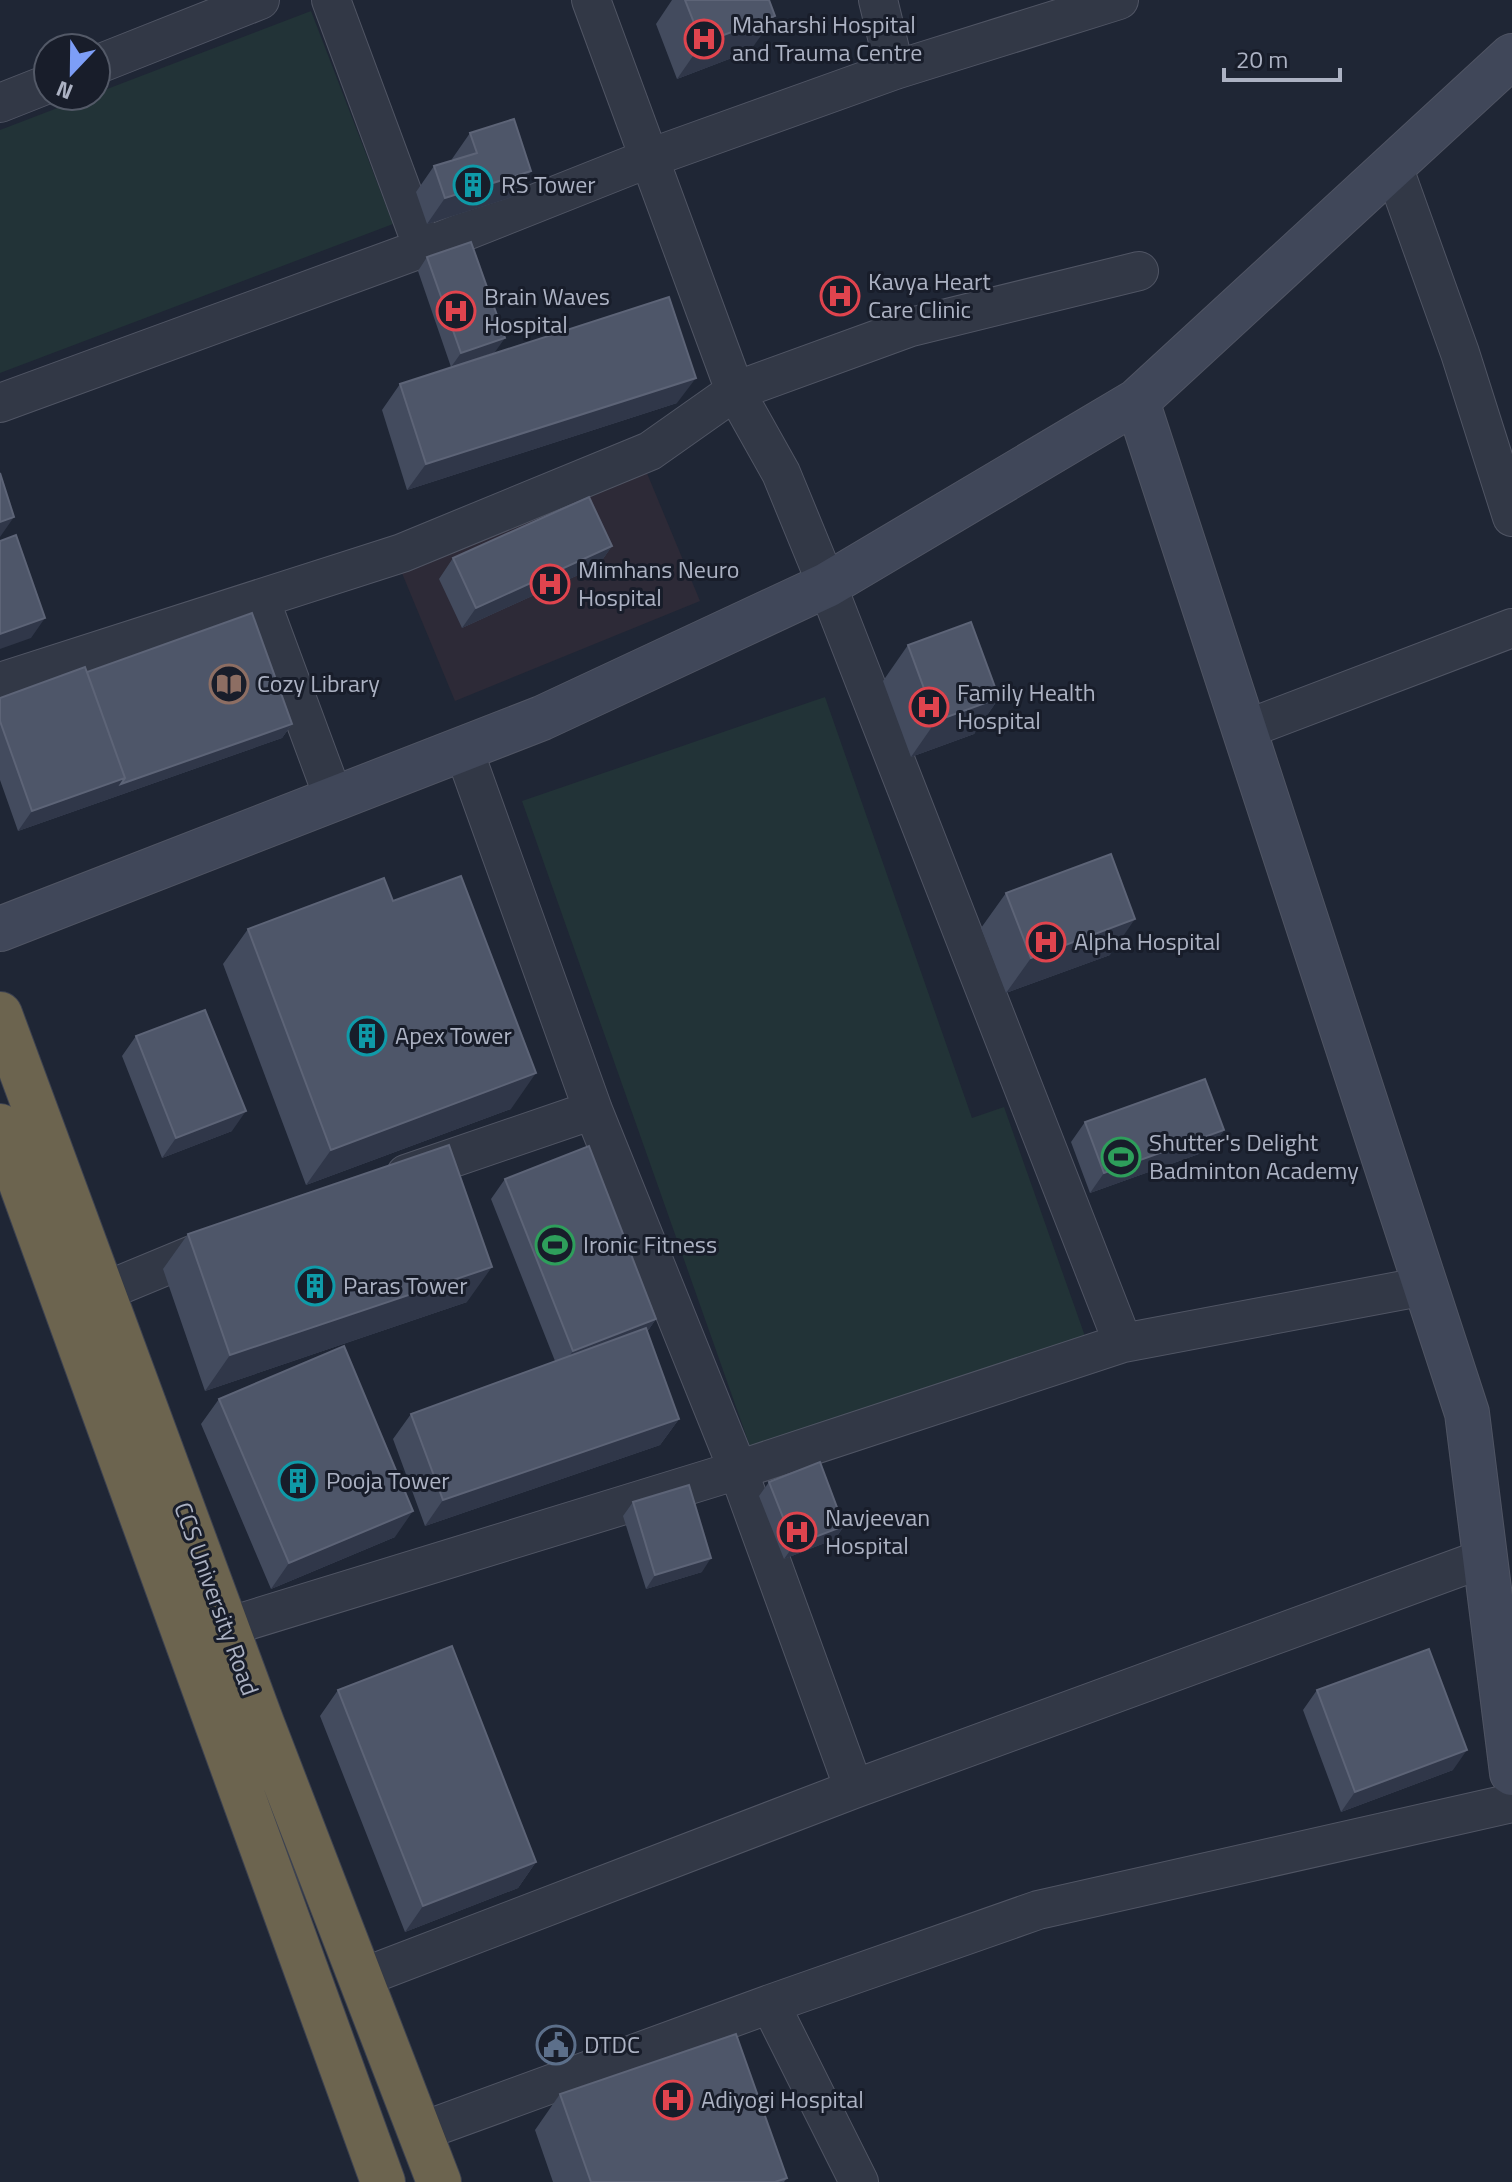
<svg xmlns="http://www.w3.org/2000/svg" width="1512" height="2182" font-family="'Titillium Web',sans-serif">
<style>
.medical{fill:#2d2a37}
.green{fill:#223337}
.lines{fill:none;stroke-linecap:round;stroke-linejoin:round}
.street-casing{stroke:#505564;stroke-width:40}
.secondary-casing{stroke:#505564;stroke-width:46}
.highway-casing{stroke:#3d4250;stroke-width:46}
.street{stroke:#323846;stroke-width:38}
.secondary{stroke:#404759;stroke-width:44}
.highway{stroke:#6c644f;stroke-width:44}
.wall{fill:#434b5e}
.shaded-wall{fill:#303749}
.building{fill:#4e5669;stroke:#5d6477;stroke-width:2}
.labels{text-anchor:middle;stroke-width:6;stroke-linejoin:round;paint-order:stroke}
.poi-label{font-size:24px;fill:#acb2c3;stroke:#181d2a;text-anchor:start}
.street-label{font-size:24px;fill:#acb2c3;stroke:#181d2a}
</style>
<rect width="100%" height="100%" fill="#1f2635"/>
<path class="medical" d="M644 466 700 601 455 701 399 566Z"/>
<path class="green" d="M311 11 393 224 0 373V130Z
M825 697 972 1118 1004 1107 1086 1339 753 1455 522 801Z"/>
<g class="lines">
<defs>
<path id="street" d="M331 0 423 248
M591 0 735 391 781 473 827 585 1123 1343
M878 0 895 70
M96 65 260 0
M0 103 48 84
M1393 166 1460 353 1512 517
M0 403 423 248 647 159 895 70 1119 0
M260 599 334 799
M0 682 402 553 650 451 735 391 911 327 1139 271
M1244 730 1512 628
M463 748 593 1110 738 1470 854 1789
M406 1174 593 1110
M103 1292 214 1246
M227 1627 738 1470 1123 1343 1425 1286
M361 1978 854 1789 1485 1558
M770 2004 1038 1910 1512 1803
M420 2132 770 2004 859 2182"/>
<path id="secondary" d="M1137 401 1467 1413 1512 1773
M0 929 542 718 827 585 1137 401 1512 56"/>
<path id="highway" d="M0 1014 262 1723 439 2182
M0 1126 383 2182"/>
</defs>
<use href="#street" class="street-casing"/>
<use href="#secondary" class="secondary-casing"/>
<use href="#highway" class="highway-casing"/>
<use href="#street" class="street"/>
<use href="#secondary" class="secondary"/>
<use href="#highway" class="highway"/>
</g>
<path class="wall" d="M672 0H769L750 51 677 79 656 24Z
M470 133 531 171 512 197 427 224 416 192 434 166 453 160 452 159Z
M427 257 495 352 451 367 418 271Z
M400 384 677 403 407 490 382 410Z
M612 546 598 566 462 628 439 579 453 558Z
M908 645 999 698 974 734 911 757 883 681Z
M87 672 292 724 282 738 18 831 0 780V698Z
M1006 893 1110 955 1006 993 981 928Z
M393 901 511 1109 306 1185 223 964 248 929Z
M136 1036 232 1131 162 1158 122 1056Z
M1085 1122 1224 1130 1210 1150 1090 1193 1071 1142Z
M505 1179 656 1319 647 1332 679 1419 660 1445 425 1526 393 1439 411 1414 555 1361 491 1199Z
M188 1234 467 1302 205 1391 163 1269Z
M219 1399 395 1537 271 1589 201 1424Z
M769 1482 844 1526 835 1539 784 1559 759 1496Z
M633 1502 702 1572 646 1589 623 1516Z
M338 1690 536 1862 518 1888 405 1932 320 1716Z
M1317 1690 1453 1770 1341 1812 1303 1710Z
M560 2094 787 2178 784 2182H553L535 2130Z"/>
<path class="shaded-wall" d="M775 16 750 51 677 79 702 43Z
M531 171 512 197 427 224 445 198Z
M505 338 495 352 451 367 461 353Z
M696 378 677 403 407 490 426 464Z
M14 517 0 537V522Z
M612 546 598 566 462 628 476 608Z
M45 618 31 638 0 649V634Z
M999 698 974 734 911 757 936 721Z
M292 724 282 738 18 831 32 811 125 778Z
M1135 919 1110 955 1006 993 1031 958Z
M536 1073 511 1109 306 1185 331 1150Z
M246 1111 232 1131 162 1158 176 1138Z
M1224 1130 1210 1150 1090 1193 1104 1173Z
M492 1267 467 1302 205 1391 230 1355Z
M656 1319 642 1339 559 1371 573 1351Z
M679 1419 660 1445 425 1526 443 1500Z
M413 1511 395 1537 271 1589 289 1563Z
M844 1526 835 1539 784 1559 794 1545Z
M711 1558 702 1572 646 1589 655 1575Z
M1467 1750 1453 1770 1341 1812 1355 1792Z
M536 1862 518 1888 405 1932 423 1906Z"/>
<path class="building" d="M685 0H769L775 16 702 43Z
M514 119 531 171 445 198 434 166 477 153 470 133Z
M471 242 505 338 461 353 427 257Z
M669 297 696 378 426 464 400 384Z
M0 473 14 517 0 522Z
M589 497 612 546 476 608 453 558Z
M16 535 45 618 0 634V541Z
M252 613 292 724 121 784 125 778 87 672Z
M971 622 999 698 936 721 908 645Z
M85 667 125 778 32 811 0 721V698Z
M1111 854 1135 919 1031 958 1006 893Z
M461 876 536 1073 331 1150 248 929 384 878 393 901Z
M205 1010 246 1111 176 1138 136 1036Z
M1205 1079 1224 1130 1104 1173 1085 1122Z
M449 1145 492 1267 230 1355 188 1234Z
M589 1146 656 1319 573 1351 505 1179Z
M646 1328 679 1419 443 1500 411 1414Z
M344 1346 413 1511 289 1563 219 1399Z
M820 1462 844 1526 794 1545 769 1482Z
M689 1485 711 1558 655 1575 633 1502Z
M452 1646 536 1862 423 1906 338 1690Z
M1429 1649 1467 1750 1355 1792 1317 1690Z
M736 2034 787 2178 775 2182H591L560 2094Z"/>
<defs>
<symbol id="hospital-ring" viewBox="-11 -11 22 22"><circle r="9.5" fill="#181d2a" stroke="#e0444e" stroke-width="1.5"/><path d="M-5-5h3v3.5h4V-5h3V5h-3V1.5h-4V5h-3Z" fill="#e0444e"/></symbol>
<symbol id="building-ring" viewBox="-11 -11 22 22"><circle r="9.5" fill="#181d2a" stroke="#0f9aa8" stroke-width="1.5"/><path d="M-4-6H4V6H1V3H-1V6H-4ZM-2.5-4.3h1.7v1.8h-1.7ZM.8-4.3h1.7v1.8H.8ZM-2.5-1h1.7V.8h-1.7ZM.8-1h1.7V.8H.8Z" fill="#0f9aa8"/></symbol>
<symbol id="library-ring" viewBox="-11 -11 22 22"><circle r="9.5" fill="#181d2a" stroke="#8d6e63" stroke-width="1.5"/><path d="M-6-4Q-3-5.5-.7-3.5V5Q-3 3-6 4ZM6-4Q3-5.5 .7-3.5V5Q3 3 6 4Z" fill="#8d6e63"/></symbol>
<symbol id="stadium-ring" viewBox="-11 -11 22 22"><circle r="9.5" fill="#181d2a" stroke="#2e9e5b" stroke-width="1.5"/><path d="M0-5a6.5 5 0 1 0 0 10a6.5 5 0 1 0 0-10ZM-3.5-1.8h7v3.6h-7Z" fill="#2e9e5b"/></symbol>
<symbol id="civic-ring" viewBox="-11 -11 22 22"><circle r="9.5" fill="#181d2a" stroke="#5c6f8a" stroke-width="1.5"/><path d="M-.6-6.5H3V-4.5H.6V-3L4-1V1h2V6H-6V1h2V-1L-.6-3ZM-1.2 2.5V6h2.4V2.5Z" fill="#5c6f8a"/></symbol>
</defs>
<g fill-rule="evenodd">
<use href="#hospital-ring" x="682" y="17" width="44" height="44"/>
<use href="#building-ring" x="451" y="163" width="44" height="44"/>
<use href="#hospital-ring" x="818" y="274" width="44" height="44"/>
<use href="#hospital-ring" x="434" y="289" width="44" height="44"/>
<use href="#hospital-ring" x="528" y="562" width="44" height="44"/>
<use href="#library-ring" x="207" y="662" width="44" height="44"/>
<use href="#hospital-ring" x="907" y="685" width="44" height="44"/>
<use href="#hospital-ring" x="1024" y="920" width="44" height="44"/>
<use href="#building-ring" x="345" y="1014" width="44" height="44"/>
<use href="#stadium-ring" x="1099" y="1135" width="44" height="44"/>
<use href="#stadium-ring" x="533" y="1223" width="44" height="44"/>
<use href="#building-ring" x="293" y="1264" width="44" height="44"/>
<use href="#building-ring" x="276" y="1459" width="44" height="44"/>
<use href="#hospital-ring" x="775" y="1510" width="44" height="44"/>
<use href="#civic-ring" x="534" y="2023" width="44" height="44"/>
<use href="#hospital-ring" x="651" y="2078" width="44" height="44"/>
</g>
<g class="labels">
<g class="poi-label">
<text x="732" y="33">Maharshi Hospital<tspan x="732" dy="28">and Trauma Centre</tspan></text>
<text x="501" y="193">RS Tower</text>
<text x="868" y="290">Kavya Heart<tspan x="868" dy="28">Care Clinic</tspan></text>
<text x="484" y="305">Brain Waves<tspan x="484" dy="28">Hospital</tspan></text>
<text x="578" y="578">Mimhans Neuro<tspan x="578" dy="28">Hospital</tspan></text>
<text x="257" y="692">Cozy Library</text>
<text x="957" y="701">Family Health<tspan x="957" dy="28">Hospital</tspan></text>
<text x="1074" y="950">Alpha Hospital</text>
<text x="395" y="1044">Apex Tower</text>
<text x="1149" y="1151">Shutter's Delight<tspan x="1149" dy="28">Badminton Academy</tspan></text>
<text x="583" y="1253">Ironic Fitness</text>
<text x="343" y="1294">Paras Tower</text>
<text x="326" y="1489">Pooja Tower</text>
<text x="825" y="1526">Navjeevan<tspan x="825" dy="28">Hospital</tspan></text>
<text x="584" y="2053">DTDC</text>
<text x="701" y="2108">Adiyogi Hospital</text>
</g>
<g class="street-label">
<text transform="translate(216 1599) rotate(70)" y="8">CCS University Road</text>
</g>
</g>
<g transform="translate(72 72) rotate(202)"><circle r="38" fill="#181d2a" stroke="#535967" stroke-width="2"/>
<path d="M0-6L14 30L0 20L-14 30Z" fill="#7d9ef7"/>
<text y="-12" font-size="22" font-weight="bold" text-anchor="middle" fill="#acb2c3">N</text>
</g>
<path d="M1224 68v12h116v-12" fill="none" stroke="#acb2c3" stroke-width="4"/>
<text x="1236" y="68" font-size="24" fill="#acb2c3" stroke="#181d2a" stroke-width="6" paint-order="stroke">20 m</text>
</svg>
